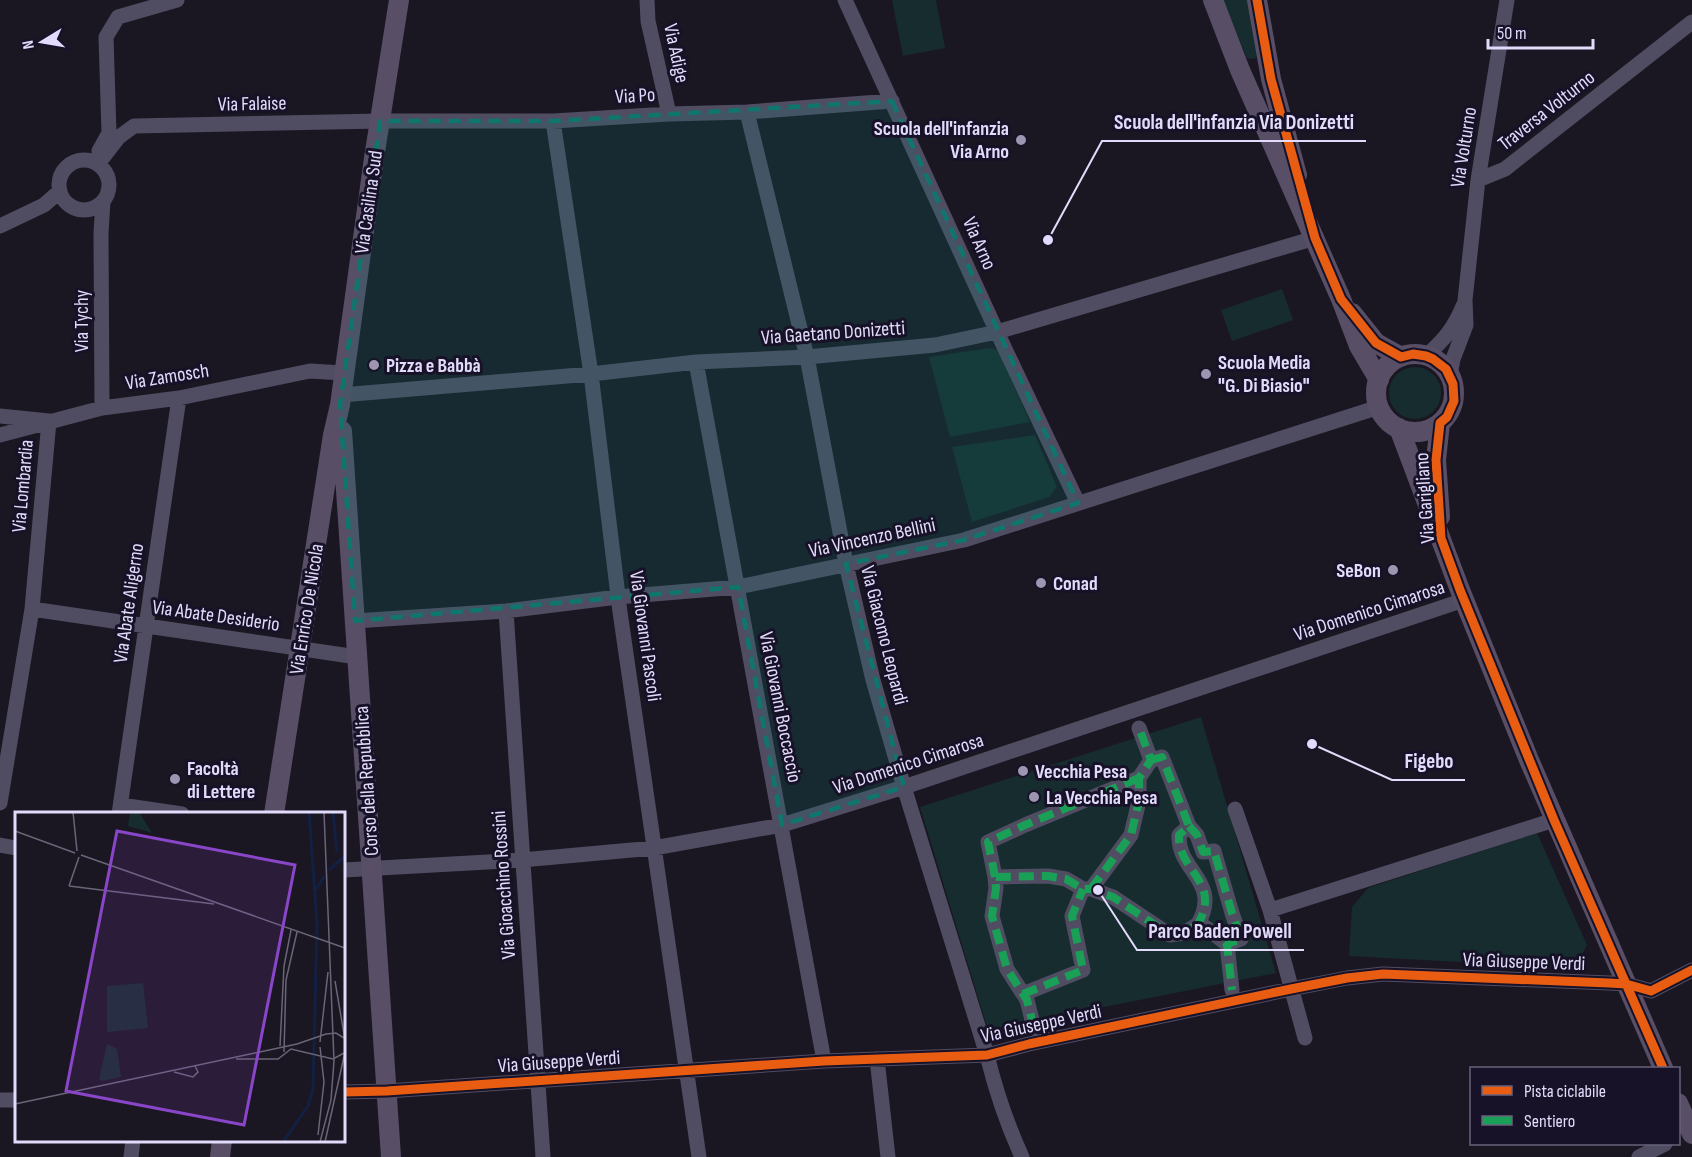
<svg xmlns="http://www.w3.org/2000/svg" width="1692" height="1157" font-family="'Sofia Sans Condensed',sans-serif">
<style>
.green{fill:#172c2e}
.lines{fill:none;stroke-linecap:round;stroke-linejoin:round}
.minor{stroke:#504d62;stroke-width:15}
.major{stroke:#584e66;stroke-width:20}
.quiet{stroke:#1a9f57;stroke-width:8;stroke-dasharray:15 8;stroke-linecap:butt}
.cycleway-casing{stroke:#171227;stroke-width:13}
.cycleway{stroke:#e95d12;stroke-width:9}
.marked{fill:#0f766e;fill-opacity:0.2;stroke:#0f766e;stroke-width:4.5;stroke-dasharray:12 8;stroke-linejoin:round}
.poi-dot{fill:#9c96b0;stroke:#171227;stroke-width:2}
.labels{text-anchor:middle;stroke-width:6;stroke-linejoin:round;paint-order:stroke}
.street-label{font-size:20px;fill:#e2dbfc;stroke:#171227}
.poi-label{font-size:20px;font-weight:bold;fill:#e2dbfc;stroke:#171227;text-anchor:start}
.inset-river{fill:none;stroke:#122044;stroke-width:3}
.inset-road{fill:none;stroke:#6a6579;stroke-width:1.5}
.view{fill:#8a46c8;fill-opacity:0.15;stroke:#8a46c8;stroke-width:3}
.inset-edge{fill:none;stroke:#e2dbfc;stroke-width:3}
.leader{fill:none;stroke:#e2dbfc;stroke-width:2}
.callout-dot{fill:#e2dbfc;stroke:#171227;stroke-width:2}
.callout-label{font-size:21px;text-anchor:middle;font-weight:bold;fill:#e2dbfc;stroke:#171227;stroke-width:6;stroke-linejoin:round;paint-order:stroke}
</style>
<rect width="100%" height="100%" fill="#1a1722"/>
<path class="green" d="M892 0H936L945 48 903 56Z
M1222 0H1249L1258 51 1257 57 1253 59 1247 58Z
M1282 289 1293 320 1232 341 1221 310Z
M990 348 998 350 1030 422 950 437 929 357Z
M1389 393a26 26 0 1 1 52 0a26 26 0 1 1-52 0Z
M1035 435 1057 487 1049 497 972 522 952 447Z
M1201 717 1276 973 988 1030 920 807Z
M1537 833 1587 945 1575 968 1349 956 1352 907 1368 888Z"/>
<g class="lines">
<path class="minor" d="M647 0 648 21 669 114
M845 0 997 332 1078 503
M747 112 807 357 846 564 873 680 904 787 987 1055C996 1092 1006 1122 1022 1157
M553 121 591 374 620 612 699 1157
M99 151 109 133 106 37 118 17 177 0
M59 185a25 25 0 1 1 50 0a25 25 0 1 1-50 0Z
M98 164 119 137 134 126 380 121H553L669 114 747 112 892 101
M1478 180 1505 169 1692 22
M0 226 44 205 60 191
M1426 356C1444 340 1454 328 1463 306
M696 362 824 1061
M1450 375 1453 359 1466 325 1465 300 1478 180 1507 0
M341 395 591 374 696 362 807 357 935 345 997 332 1315 238
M102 408 101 233 103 201
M0 416 49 421 32 609 0 803
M0 435 102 408 179 398 310 371 343 373
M32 609 357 657
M506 611 543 1157
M355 621 506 611 618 597 738 587 964 540 1379 407
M1151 760 1162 757 1189 826 1179 835C1177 871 1222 881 1198 924
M121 805 182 814
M1235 809 1270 910 1305 1038
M119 814 179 398
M1189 826 1197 835 1203 852 1214 851 1232 913 1241 939 1227 944
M0 845 16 848
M344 870 522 860 654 848 782 825 904 787 1464 600
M995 877 988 842 1025 825 1139 778
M1091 889 1131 835 1139 801V778L1151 760 1139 728
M1270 910 1554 820
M1023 994 1083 970 1072 916 1083 889
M1034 1028 1027 1000 1007 969 992 916 996 888 995 877 1048 876 1066 879 1083 889H1091L1113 897 1170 935 1184 933 1198 924 1205 927 1227 944 1232 990
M877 1059 888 1157
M344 1092 387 1091 824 1061 987 1055 1029 1044 1291 989 1347 978 1383 974 1609 983 1626 984 1651 991 1692 970
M0 1100H16
M131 1157 133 1140
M1639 1157 1665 1144"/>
<path class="major" d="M1213 0 1240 70 1341 299 1359 346 1379 380
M1257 0 1271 79 1297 175
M1352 313 1376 343 1401 357
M1376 393a39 39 0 1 1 78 0a39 39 0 1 1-78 0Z
M1399 428 1460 590 1529 760 1663 1068
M342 431 391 1157
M1440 517 1436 460 1440 423
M274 814 333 435 340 405 374 158 399 0
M1678 1103 1692 1134
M220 1157 222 1140"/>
<path class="quiet" d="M1151 760 1162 757 1189 826 1179 835C1177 871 1222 881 1198 924
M1189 826 1197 835 1203 852 1214 851 1232 913 1241 939 1227 944
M995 877 988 842 1025 825 1139 778
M1091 889 1131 835 1139 801V778L1151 760 1139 728
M1023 994 1083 970 1072 916 1083 889
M1034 1028 1027 1000 1007 969 992 916 996 888 995 877 1048 876 1066 879 1083 889H1091L1113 897 1170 935 1184 933 1198 924 1205 927 1227 944 1232 990"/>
<defs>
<path id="cycleway" d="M1257 0 1271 79 1315 238 1341 299 1376 343 1401 357 1413 354 1426 356 1433 359 1446 369 1453 384 1454 401 1447 417 1440 423 1436 460 1441 538 1460 590 1554 820 1663 1068
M344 1092 387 1091 824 1061 987 1055 1029 1044 1291 989 1347 978 1383 974 1609 983 1626 984 1651 991 1692 970"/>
</defs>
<use href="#cycleway" class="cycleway-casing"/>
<use href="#cycleway" class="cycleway"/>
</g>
<path class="marked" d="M892 101 1078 503 964 540 846 564 904 787 782 825 738 587 355 621 340 405 380 121H553Z"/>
<g class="poi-dot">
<circle cx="1021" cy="140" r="6"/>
<circle cx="374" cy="365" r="6"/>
<circle cx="1206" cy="374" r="6"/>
<circle cx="1393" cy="570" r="6"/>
<circle cx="1041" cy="583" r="6"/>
<circle cx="1023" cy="771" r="6"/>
<circle cx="175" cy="779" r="6"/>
<circle cx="1034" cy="797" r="6"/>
</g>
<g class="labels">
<g class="street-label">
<text transform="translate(677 53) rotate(78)" y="7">Via Adige</text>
<text transform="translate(635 95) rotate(-3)" y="7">Via Po</text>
<text transform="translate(252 103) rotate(-1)" y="7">Via Falaise</text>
<text transform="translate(1546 110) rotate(-38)" y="7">Traversa Volturno</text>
<text transform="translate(1463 147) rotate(-81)" y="7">Via Volturno</text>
<text transform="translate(368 202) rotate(-82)" y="7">Via Casilina Sud</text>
<text transform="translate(980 243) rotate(66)" y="7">Via Arno</text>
<text transform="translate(81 321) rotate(-90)" y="7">Via Tychy</text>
<text transform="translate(833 332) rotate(-4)" y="7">Via Gaetano Donizetti</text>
<text transform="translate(167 376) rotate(-9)" y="7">Via Zamosch</text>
<text transform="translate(22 486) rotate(-85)" y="7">Via Lombardia</text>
<text transform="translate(1424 498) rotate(-94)" y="7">Via Garigliano</text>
<text transform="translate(872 537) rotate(-12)" y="7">Via Vincenzo Bellini</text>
<text transform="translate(128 603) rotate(-82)" y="7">Via Abate Aligerno</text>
<text transform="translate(306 609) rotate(-81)" y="7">Via Enrico De Nicola</text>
<text transform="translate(1369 610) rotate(-18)" y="7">Via Domenico Cimarosa</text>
<text transform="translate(216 615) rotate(8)" y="7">Via Abate Desiderio</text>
<text transform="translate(885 635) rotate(76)" y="7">Via Giacomo Leopardi</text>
<text transform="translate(646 636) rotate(82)" y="7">Via Giovanni Pascoli</text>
<text transform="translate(781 707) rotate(79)" y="7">Via Giovanni Boccaccio</text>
<text transform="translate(908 763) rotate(-18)" y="7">Via Domenico Cimarosa</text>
<text transform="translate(366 781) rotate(-94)" y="7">Corso della Repubblica</text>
<text transform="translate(503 885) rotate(-94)" y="7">Via Gioacchino Rossini</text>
<text transform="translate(1524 961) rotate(2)" y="7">Via Giuseppe Verdi</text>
<text transform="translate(1041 1023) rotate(-12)" y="7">Via Giuseppe Verdi</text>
<text transform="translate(559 1061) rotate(-4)" y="7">Via Giuseppe Verdi</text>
</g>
<g class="poi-label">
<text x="1009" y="135" text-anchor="end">Scuola dell'infanzia<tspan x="1009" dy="23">Via Arno</tspan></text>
<text x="1218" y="369">Scuola Media<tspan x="1218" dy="23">"G. Di Biasio"</tspan></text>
<text x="386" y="372">Pizza e Babbà</text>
<text x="1381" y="577" text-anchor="end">SeBon</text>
<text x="1053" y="590">Conad</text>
<text x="187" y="775">Facoltà<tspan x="187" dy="23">di Lettere</tspan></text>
<text x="1035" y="778">Vecchia Pesa</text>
<text x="1046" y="804">La Vecchia Pesa</text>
</g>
</g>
<g transform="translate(15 812)">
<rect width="330" height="330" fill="#1a1722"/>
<path d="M115 0H124L137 21 113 14ZM128 171 133 216 92 220V174ZM92 232 102 237 106 265 87 269 84 267Z" fill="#172c2e"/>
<path class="inset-river" d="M318 0 322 40M314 58 330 44M299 80 310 64M268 330 293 294 298 277 302 112 294 0"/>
<path class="inset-road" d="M58 0 62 39M0 19 60 41M66 43 330 136M54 74 199 92M54 74 64 45M320 169 330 228M305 230 313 160M265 234 269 154 276 118M269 240 271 168 282 120M221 247H263L276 237 318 247 329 241M159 260 178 265 183 260 180 254M0 292 282 232 311 222 321 221 329 226M303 323 309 270 305 235M305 330 316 288 319 249 309 0M310 330 330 240"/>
<path class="view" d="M102 19 280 53 229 313 51 279Z"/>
<rect width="330" height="330" class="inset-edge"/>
</g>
<path class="leader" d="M1048 240L1102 141H1366M1312 744L1392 780H1465M1098 890L1137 950H1304"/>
<g class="callout-dot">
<circle cx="1048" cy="240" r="6"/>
<circle cx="1312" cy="744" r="6"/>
<circle cx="1098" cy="890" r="6"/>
</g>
<g class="callout-label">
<text x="1234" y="129">Scuola dell'infanzia Via Donizetti</text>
<text x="1429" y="768">Figebo</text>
<text x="1220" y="938">Parco Baden Powell</text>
</g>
<rect x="1470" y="1067" width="210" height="78" fill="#171227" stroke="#68627c" stroke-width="1.5"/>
<rect x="1482" y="1086" width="30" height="9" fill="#e95d12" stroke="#68627c" stroke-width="1.5"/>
<text x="1524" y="1097" font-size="18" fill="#e2dbfc">Pista ciclabile</text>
<rect x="1482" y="1116" width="30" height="9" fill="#1a9f57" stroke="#68627c" stroke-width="1.5"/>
<text x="1524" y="1127" font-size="18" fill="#e2dbfc">Sentiero</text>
<g transform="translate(42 42) rotate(259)" stroke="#171227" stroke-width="4.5" paint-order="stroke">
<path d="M0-4.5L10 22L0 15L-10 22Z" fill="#e2dbfc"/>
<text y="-9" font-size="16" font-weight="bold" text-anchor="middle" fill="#e2dbfc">N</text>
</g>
<path d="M1488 39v9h105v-9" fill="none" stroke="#e2dbfc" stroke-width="3"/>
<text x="1497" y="39" font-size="18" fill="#e2dbfc" stroke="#171227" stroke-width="4.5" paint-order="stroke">50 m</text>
</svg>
